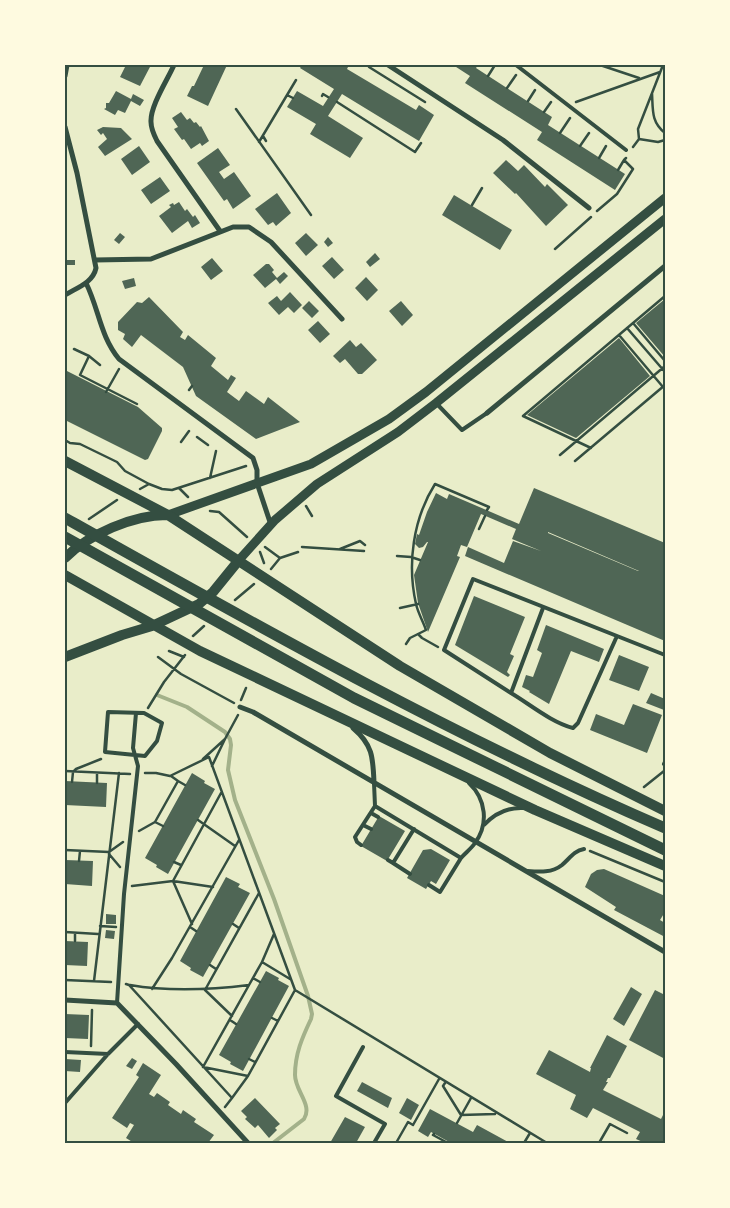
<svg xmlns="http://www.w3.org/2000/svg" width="730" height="1208" font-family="'Times New Roman',serif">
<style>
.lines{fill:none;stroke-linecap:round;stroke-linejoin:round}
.stream{stroke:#a3b18a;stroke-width:4}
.building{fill:#4f6655;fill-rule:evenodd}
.path{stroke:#344e41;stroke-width:2.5}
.service{stroke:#344e41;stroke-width:4}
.minor{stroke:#344e41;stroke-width:5}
.tertiary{stroke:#344e41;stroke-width:9}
.secondary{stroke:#344e41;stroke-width:10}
.primary{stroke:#344e41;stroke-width:11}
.neatline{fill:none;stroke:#344e41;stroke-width:2}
</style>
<rect width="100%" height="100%" fill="#e9edc9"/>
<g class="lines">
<path class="stream" d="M157 695 187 707 225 732 230 739 231 745 228 770 235 800 274 899 308 996 312 1014 311 1019C302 1038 295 1054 295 1075 295 1091 313 1105 304 1119L273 1143"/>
</g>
<path class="building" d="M126 65H151L140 86 120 77Z
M204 65H227L208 106 187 96 192 86H194Z
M302 65H349L347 69 416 110 419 105 434 115 419 141 342 94 328 116 363 138 350 158 310 134 316 124 287 107 297 91 323 106 334 89 300 68Z
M453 65H478L476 68 552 117 548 125 625 174 615 190 537 140 542 132 465 83 470 76Z
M116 91 131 99 133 94 144 100 140 106 131 101 125 113 118 110 115 115 104 109 106 108V103H109Z
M181 112 187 120 190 118 194 123 196 122 200 127 201 126 209 141 202 146 200 143 191 149 184 139 182 140 174 129 178 127 172 118Z
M103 127 121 128 132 139 105 156 98 147 107 139 103 133 101 135 97 130Z
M139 146 150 162 132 175 121 159Z
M218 148 230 165 219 172 224 179 234 172 251 196 233 209 227 199 224 201 197 163Z
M506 160 518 171 524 165 545 187 547 184 568 205 546 226 516 193 515 194 493 173Z
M160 177 170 191 151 204 141 190Z
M277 193 291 213 276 226 273 222 268 225 255 209Z
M454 195 512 230 500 250 442 215Z
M179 202 185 211 187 209 193 217 195 215 200 223 192 228 188 221 172 233 159 216 171 207 169 205 173 203 174 205Z
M120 233 125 237 119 244 114 240Z
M306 233 318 245 306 256 295 243Z
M328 237 333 243 328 247 324 242Z
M375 253 380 259 370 267 366 262Z
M332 257 344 270 334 279 322 266Z
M212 258 223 271 211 280 201 267Z
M65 260H75V265H65Z
M266 264H269L274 270 272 272 277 278 284 272 288 276 280 284 276 279 265 288 253 275Z
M366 277 378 290 367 301 355 288Z
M134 278 136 286 125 289 122 281Z
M290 292 302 305 294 313 288 307 279 315 268 303 277 296 281 301Z
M149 297 183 332 180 337 185 340 188 335 216 358 211 366 228 380 231 375 236 378 227 392 239 401 246 391 264 404 268 397 300 422 256 439 196 396 183 367 141 335 132 347 123 339 125 334 118 330V322L137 302 142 303Z
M665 299V357L636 323Z
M309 301 319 311 312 318 302 308Z
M401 301 413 315 402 326 389 311Z
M318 321 330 334 320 343 308 330Z
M619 338 650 376 576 438 527 415Z
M350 340 356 347 361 343 377 360 362 374H358L345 359 340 363 333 356Z
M65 370 138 407 162 428V431L148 459 145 460 65 420Z
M534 488 665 543V641L465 556 468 547 504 563 513 541 541 551 512 539 516 529 481 514 467 547 461 545 457 556 460 557 428 632 418 603 414 575 428 542H427L423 547 419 548 415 544 417 534 419 535 427 512 436 493 447 499 449 494 519 524ZM548 532 639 571H638L548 533Z
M474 596 525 617 510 654 514 656 507 672 510 675 508 677 455 645Z
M546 625 604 649 599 662 571 651 549 704 529 692 530 691 522 687 526 675 533 677 542 653 537 650Z
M619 655 649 667 639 691 609 680Z
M651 693 665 699 664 710 646 703Z
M633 704 662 715 647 753 590 730 596 714 624 725Z
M192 773 205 781 204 783 215 789 168 874 156 867 157 865 145 858Z
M65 781 107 783 106 807 65 805Z
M379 816 405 831 387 861 361 846Z
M431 849 450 860 436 884 431 881 426 889 407 878 423 850Z
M65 860 93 861 92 886 65 884Z
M604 869 665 896V912L660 920 665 923V937L614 910 616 907 585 887 591 874 597 870Z
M226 877 240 884 238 887 250 893 203 977 190 970 191 968 180 961Z
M106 914 116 915V924H106Z
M106 930 115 931 114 939 105 938Z
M65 941 88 942 87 966 65 965Z
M266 971 279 978 278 980 289 986 243 1071 230 1064 231 1062 219 1055Z
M631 987 642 994 624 1026 613 1019Z
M655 990 665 995V1059L629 1040Z
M65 1014 89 1015 88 1039 65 1038Z
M607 1035 627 1046 610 1078H608L606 1082H608L603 1090 661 1119 665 1111V1143L656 1141 655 1143H645L636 1139 640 1132 593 1108 587 1118 570 1109 576 1095 536 1074 549 1050 590 1072 591 1068H590Z
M132 1058 137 1061 132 1069 126 1066Z
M65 1059 81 1060 80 1072 65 1071Z
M143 1063 161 1075 149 1094 154 1097 157 1093 170 1102 168 1105 181 1114 183 1110 196 1119 194 1122 214 1135 208 1143H134L126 1138 134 1125 130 1123 127 1128 112 1118 139 1077 136 1075Z
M362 1082 392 1098 388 1108 357 1091Z
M255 1098 280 1124 275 1128 277 1130 269 1138 258 1125 255 1128 245 1119 247 1117 241 1111Z
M407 1098 419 1105 411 1120 399 1113Z
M430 1109 473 1132 477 1125 510 1143H451L431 1132 428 1137 418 1131Z
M345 1117 365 1127 356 1143H330Z"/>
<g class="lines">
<path class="path" d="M370 65 369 67 425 102
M600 65 639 78
M488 76 495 65
M507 88 516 75
M652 93C653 110 651 122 665 133
M287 95 293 98
M322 96 323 94 328 97
M528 101 535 90
M337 102 415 152 421 143
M576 102 660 72
M236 109 311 215
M544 112 551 102
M560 133 570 118
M263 136 266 141
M639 139 658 142 665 140
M259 142 296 80
M580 146 589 133
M633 147 639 139 638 129 663 65
M599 158 606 146
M618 170 624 160
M472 205 482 188
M597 211 617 194 633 169 624 160 626 158
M555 249 591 217
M633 323 665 361
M627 328 665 372
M619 335 663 387
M74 349 89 356 100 365
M89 356 80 375 137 404
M189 390 192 386
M106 392 119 369
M197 437 208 445
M65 440 70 443 80 444 117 462 125 471 149 484
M181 442 189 431
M591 448 523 416 665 296
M560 455 665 366
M575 461 665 385
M210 478 216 451
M179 488 188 497
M140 489 149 484 162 489 172 490 246 466
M306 506 312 516
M210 511 219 512 247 537
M89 519 117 500
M479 529 485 516
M265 547 280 558
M302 547 364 551
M340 549 360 541 365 545
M260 552 264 563
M397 556 411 557 420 560
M271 569 280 558 298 552
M235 600 254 584
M400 608 418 604
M418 634 422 638 438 647
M193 636 204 626
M406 644 410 638 426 630C423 621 418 613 416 604 407 564 413 519 435 484L489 507 487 510
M169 651 184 657
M158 657 181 674 234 703
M241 700 246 688
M148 708 164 682 185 655
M225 739 238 715
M203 759 225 739 212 766
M65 771 130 774
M145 773H156L170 776 209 757 295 990 547 1143
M178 781 185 785
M72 782 73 772 76 769 101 759
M97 783V773
M644 787 664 771
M198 820 235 846
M155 822 163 826
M139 831 155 822 178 781 171 776
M65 850 109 852 123 842
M590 851 665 882
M109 854 120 867
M79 861 80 851
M174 862 181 865
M132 886 173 881 221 793
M192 924 173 881 213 887
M233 924 239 928
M100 926 116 927
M190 927 196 931
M65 932 98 934
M75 941V933
M262 962 274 934
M210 965 216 969
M253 978 260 982
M65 980 111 982
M94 981 119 773
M126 984 129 985 232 1098 225 1107
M130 985C170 992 209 990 249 985L262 962 290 979
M152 989 172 958 239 840
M232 1016 205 990 259 893
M272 1018 278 1021
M230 1020 236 1024
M91 1046 92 1010
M249 1059 255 1062
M248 1076 203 1067 249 985
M445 1083 443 1086 461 1115 495 1114
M232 1098 248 1076 295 990
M457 1123 471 1098
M434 1134 433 1135 446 1142V1143
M396 1143 408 1122 413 1125 439 1079
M524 1143 530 1133
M599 1143 610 1124 627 1133"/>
<path class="service" d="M516 65 626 150
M436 403 462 430 487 413
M543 608 511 693 444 650 473 579 665 655
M511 693C531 705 551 722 573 728L578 723 617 636
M108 712 144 713 162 723 157 741 145 756 105 752Z
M664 764 665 762
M374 783 375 806 461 858C465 853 471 849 475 843 489 824 486 799 469 783
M371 813 378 817
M363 825 371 829
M484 825C495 813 507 807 524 808
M361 845 357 842 355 837 375 806
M388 860 393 863 414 829
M393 863 410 874
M527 871C540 872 552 873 562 865 570 858 574 851 584 849
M429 885 440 892 461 858
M117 1003 124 894 138 766 133 748 136 713
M363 1047 336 1096 385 1124 374 1143
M65 1052 108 1054
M65 1103 108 1054 138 1024"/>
<path class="minor" d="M174 65C168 79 150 106 151 122 151 129 154 135 157 141L220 231
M388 65 503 140 589 208
M65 76 67 65
M65 127 77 173 96 268C93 283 76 288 65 295
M95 260 151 259 233 227H249L271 242 342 319
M86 283C99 309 100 336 119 359L253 458 257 470V483L271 525
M487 413 665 266
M240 707 253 712 665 952
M353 728C373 745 373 758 374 783
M65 1000 117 1003 176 1064 248 1143"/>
<path class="tertiary" d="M168 515 311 464 389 419 426 392 665 198
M239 560 275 520 317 484 398 432 436 403 665 219"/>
<path class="secondary" d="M65 461 168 515 400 666 550 753 665 811
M65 558C89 534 133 515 167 515
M65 575 200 651 535 810 665 866
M65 657 122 635 152 626 199 604 213 592 239 560"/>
<path class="primary" d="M65 518C261 628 458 739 665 828
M65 537 354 698 665 850"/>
</g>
<rect width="730" height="1208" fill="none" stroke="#fefae0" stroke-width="132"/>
<rect x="66" y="66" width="598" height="1076" class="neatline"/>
</svg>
